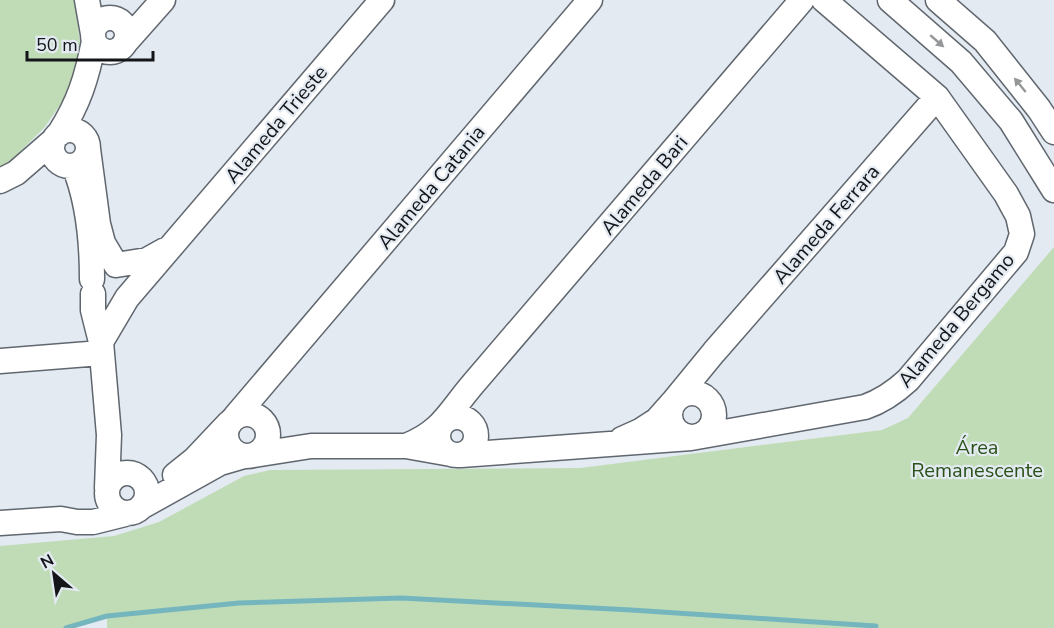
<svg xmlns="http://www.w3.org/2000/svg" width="1054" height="628" font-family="'Nunito Sans',sans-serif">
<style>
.green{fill:#c0dcb6}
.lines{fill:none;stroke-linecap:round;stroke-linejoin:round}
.stream{stroke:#75b6be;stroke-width:5}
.minor-casing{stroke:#61676e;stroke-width:27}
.minor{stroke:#fff;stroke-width:24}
.oneway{fill:#959697}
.labels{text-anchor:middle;stroke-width:4.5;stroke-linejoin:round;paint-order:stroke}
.street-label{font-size:20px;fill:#131518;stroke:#e3eaf2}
.park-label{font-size:20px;fill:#2a5117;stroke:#e3eaf2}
</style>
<rect width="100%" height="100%" fill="#e3eaf2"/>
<path class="green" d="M0 0H75L81 52 69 92 44 128 4 167 0 168Z
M1054 247V628H107V616L66 628H0V546L114 536 159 522 244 476 270 470 580 468 882 430 908 418Z"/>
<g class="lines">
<path class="stream" d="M66 628 107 616 239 603 401 598 631 610 876 626"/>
<defs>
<path id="minor" d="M87 0 93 34
M890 0 961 62 1011 121 1054 190
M938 0 985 41 1039 109 1054 132
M93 35a17 17 0 1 1 34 0a17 17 0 1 1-34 0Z
M124 44 163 0
M52 148a18 18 0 1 1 36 0a18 18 0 1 1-36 0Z
M59 134C79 103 87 77 94 41
M88 149 98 224 103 243 116 265 147 260 165 250
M74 166C88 200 92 242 92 279
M0 181 16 173 54 140
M93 294V310L101 342 109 435 107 488
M101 342 127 298 382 0
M0 361 101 353
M670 415a22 22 0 1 1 44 0a22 22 0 1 1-44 0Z
M226 435a21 21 0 1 1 42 0a21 21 0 1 1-42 0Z
M235 417 590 0
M438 436a19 19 0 1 1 38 0a19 19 0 1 1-38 0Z
M622 439 640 431 657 420 673 402 714 352 937 97
M406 446C442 432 449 412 473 384L802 0
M254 455 311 446H406L451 454
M461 455 691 438 865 407C882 401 894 393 908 380L1016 252 1022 234 1018 216 1006 194 937 97 824 0
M107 493a20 20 0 1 1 40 0a20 20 0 1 1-40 0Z
M175 475 195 459 229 423
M141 507 220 463 244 456
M0 523 61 519 77 522H93L133 512"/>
</defs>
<use href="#minor" class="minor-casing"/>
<use href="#minor" class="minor"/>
</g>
<defs><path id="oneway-solid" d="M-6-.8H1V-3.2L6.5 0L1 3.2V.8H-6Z" transform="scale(1.5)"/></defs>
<g class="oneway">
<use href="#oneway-solid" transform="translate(937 41) rotate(41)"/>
<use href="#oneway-solid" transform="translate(1020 85) rotate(-129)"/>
</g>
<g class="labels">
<g class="street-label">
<text transform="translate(276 124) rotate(-50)" y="7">Alameda Trieste</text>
<text transform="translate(644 185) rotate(-50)" y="7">Alameda Bari</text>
<text transform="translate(431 187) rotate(-50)" y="7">Alameda Catania</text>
<text transform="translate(826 224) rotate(-49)" y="7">Alameda Ferrara</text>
<text transform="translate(956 320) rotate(-50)" y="7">Alameda Bergamo</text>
</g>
<g class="park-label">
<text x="977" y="454">Área<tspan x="977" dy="23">Remanescente</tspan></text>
</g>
</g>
<g transform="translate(54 574) rotate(331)" stroke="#e3eaf2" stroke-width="4.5" paint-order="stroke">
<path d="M0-4.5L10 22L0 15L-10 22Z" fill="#131518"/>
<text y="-9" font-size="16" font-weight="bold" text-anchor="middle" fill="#131518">N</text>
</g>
<path d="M27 51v9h126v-9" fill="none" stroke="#131518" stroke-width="3"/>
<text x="36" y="51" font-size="18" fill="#131518" stroke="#e3eaf2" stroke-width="4.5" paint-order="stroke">50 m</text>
</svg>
